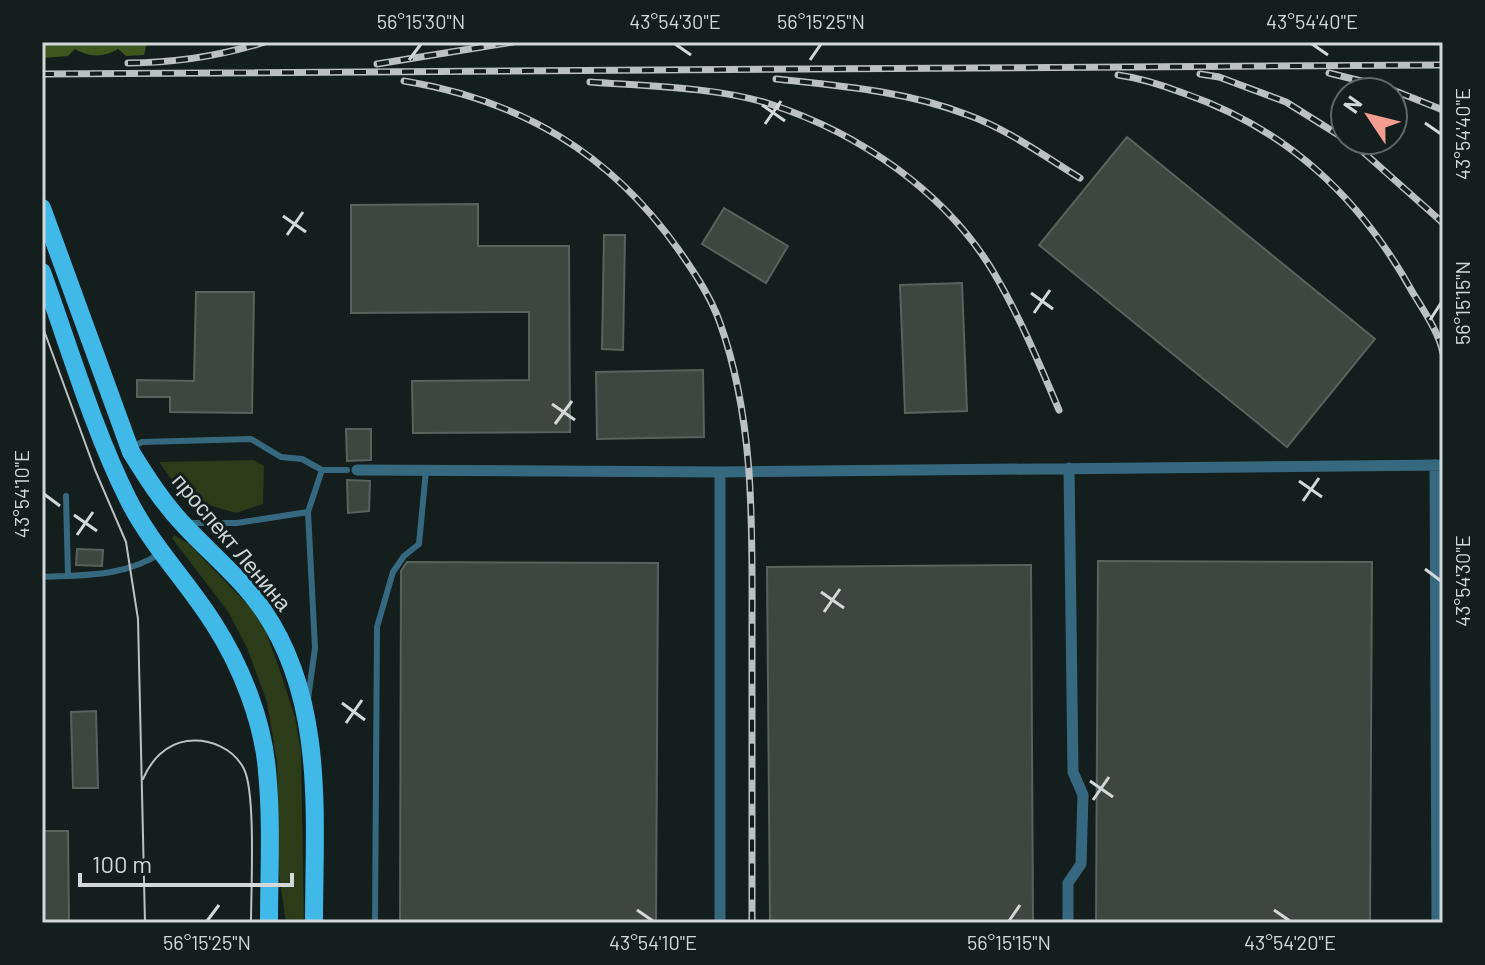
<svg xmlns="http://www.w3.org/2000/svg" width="1485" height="965" font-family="Barlow,sans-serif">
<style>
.green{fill:#2c3b18}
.forest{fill:#3f571e}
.building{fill:#3d4641;stroke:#59625d;stroke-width:2}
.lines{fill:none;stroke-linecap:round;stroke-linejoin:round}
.lane{stroke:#366980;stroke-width:6}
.street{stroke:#366980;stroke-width:11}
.primary{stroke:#40b9e9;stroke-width:18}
.tram{stroke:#bbc1c1;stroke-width:2}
.rail-casing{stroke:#bbc1c1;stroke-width:7}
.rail{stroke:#141e1d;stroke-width:4;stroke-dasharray:12;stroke-linecap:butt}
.primary-bridge{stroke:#40b9e9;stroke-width:18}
.ticks{fill:none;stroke:#d2d8d8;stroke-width:3}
.labels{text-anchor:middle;stroke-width:6;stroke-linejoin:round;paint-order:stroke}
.street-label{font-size:22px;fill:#d2d8d8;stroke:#141e1d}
.neatline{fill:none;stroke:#d2d8d8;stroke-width:3}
.ticks-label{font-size:20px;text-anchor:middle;fill:#d2d8d8}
</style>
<rect width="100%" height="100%" fill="#141e1d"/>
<path class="green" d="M254 460 264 466 263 504 236 513 202 503 173 482 159 462Z
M174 535 188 543 253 610 265 630 277 662 295 717 301 751 304 923H286L279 874 277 763 267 702 247 648 229 613 172 538Z"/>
<path class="forest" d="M42 42H147L144 55 126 56 118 49C105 57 89 58 75 49L68 56 42 58Z"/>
<path class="building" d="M1127 137 1375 339 1287 447 1039 245Z
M478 204V246H569L570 432 413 433 412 381 529 380V312L351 313V205Z
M724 208 788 246 766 283 702 244Z
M604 235H625L623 350 602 349Z
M962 283 967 411 905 413 900 285Z
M196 292H254L252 413 170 412V397H137V380L194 381Z
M703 370 704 437 597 439 596 372Z
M346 429H371V460L347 461Z
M347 480 370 481 369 511 348 513Z
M77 549 103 550 102 566 76 565Z
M1098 561 1372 562 1370 923H1096Z
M407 562 658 563 656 923H400L401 571Z
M1031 565 1033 923H770L767 567Z
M96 711 98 788H73L71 712Z
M42 831H68L69 923H42Z"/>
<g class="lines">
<path class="lane" d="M134 446 142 442 251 439 281 457 302 459 322 470 308 512 315 648 308 699
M322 470H347
M66 496 68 575
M188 523H237L308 512
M42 577C84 575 124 577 161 553
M375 923 377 627 393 572 404 556 419 544 426 470"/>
<path class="street" d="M1435 465 1437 923
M357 470 720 472 1443 465
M720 923V472
M1068 923V883L1081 864 1083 795 1073 772 1069 468"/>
<path class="primary" d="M42 272C69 346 93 429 128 499 151 545 187 581 214 624 241 666 263 721 267 771 272 821 269 873 269 923
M131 452C147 478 163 503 184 525 210 553 242 579 263 610 326 702 314 818 314 923"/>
<path class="tram" d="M42 325 95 470 126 542 138 619 145 923
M143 779C151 760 166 744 187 741 210 738 234 749 244 769 256 793 251 891 251 923"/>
<defs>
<path id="rail" d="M128 63C175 63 220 56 265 42
M377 64 513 42
M1329 73 1385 87 1443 110
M42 74 1443 65
M1200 74 1219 77 1286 102 1345 139
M1118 75C1140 78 1162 85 1183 93 1287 129 1360 197 1413 293 1424 311 1439 333 1443 353
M776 79C842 86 906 91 968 115 1007 129 1044 156 1080 178
M404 81C520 100 610 153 678 249 694 272 711 297 720 323 756 424 752 534 752 639 752 734 752 828 752 923
M590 82C646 86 716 87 770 104 859 133 946 192 994 273 1020 317 1039 363 1059 410
M1346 140 1361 150 1443 223"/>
</defs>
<use href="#rail" class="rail-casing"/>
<use href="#rail" class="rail"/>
<path class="primary-bridge" d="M42 208 131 452"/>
</g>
<path class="ticks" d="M675 44 691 55M1312 44 1328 55M409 60 421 44M810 60 821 44M762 105 785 121M1425 123 1441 134M765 124 781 101M283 216 306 232M287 235 303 212M1031 293 1053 309M1034 313 1050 290M1430 320 1441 303M552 404 575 420M555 424 572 401M1299 481 1322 497M44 494 60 506M1303 501 1319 478M74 515 97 531M77 535 93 512M1425 569 1441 581M821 592 844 608M824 612 840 589M342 703 365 720M346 723 362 700M1090 781 1113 797M1093 800 1109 777M637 910 653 921M1274 910 1290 921M207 921 219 905M1009 921 1020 905"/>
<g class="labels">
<g class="street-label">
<text transform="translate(232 542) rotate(50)" y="8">проспект Ленина</text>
</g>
</g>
<rect width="1485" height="965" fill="none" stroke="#141e1d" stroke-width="88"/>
<g transform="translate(1369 116) rotate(305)"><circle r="38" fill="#141e1d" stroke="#606868" stroke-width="2"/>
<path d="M0-6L14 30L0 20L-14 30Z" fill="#f59c90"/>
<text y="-12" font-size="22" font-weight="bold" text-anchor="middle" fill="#d2d8d8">N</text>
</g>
<path d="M80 873v12h212v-12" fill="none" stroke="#d2d8d8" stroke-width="4"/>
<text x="92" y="873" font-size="24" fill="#d2d8d8" stroke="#141e1d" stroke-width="6" paint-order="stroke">100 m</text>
<rect x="44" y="44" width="1397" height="877" class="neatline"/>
<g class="ticks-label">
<text x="421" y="29">56°15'30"N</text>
<text x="675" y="29">43°54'30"E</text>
<text x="821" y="29">56°15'25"N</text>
<text x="1312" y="29">43°54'40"E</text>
<text transform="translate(1463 134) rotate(-90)" y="7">43°54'40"E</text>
<text transform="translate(1463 303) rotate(-90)" y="7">56°15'15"N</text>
<text transform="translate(22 494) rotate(-90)" y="7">43°54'10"E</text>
<text transform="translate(1463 581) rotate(-90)" y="7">43°54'30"E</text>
<text x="207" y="950">56°15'25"N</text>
<text x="653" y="950">43°54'10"E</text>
<text x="1009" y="950">56°15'15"N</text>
<text x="1290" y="950">43°54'20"E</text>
</g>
</svg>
